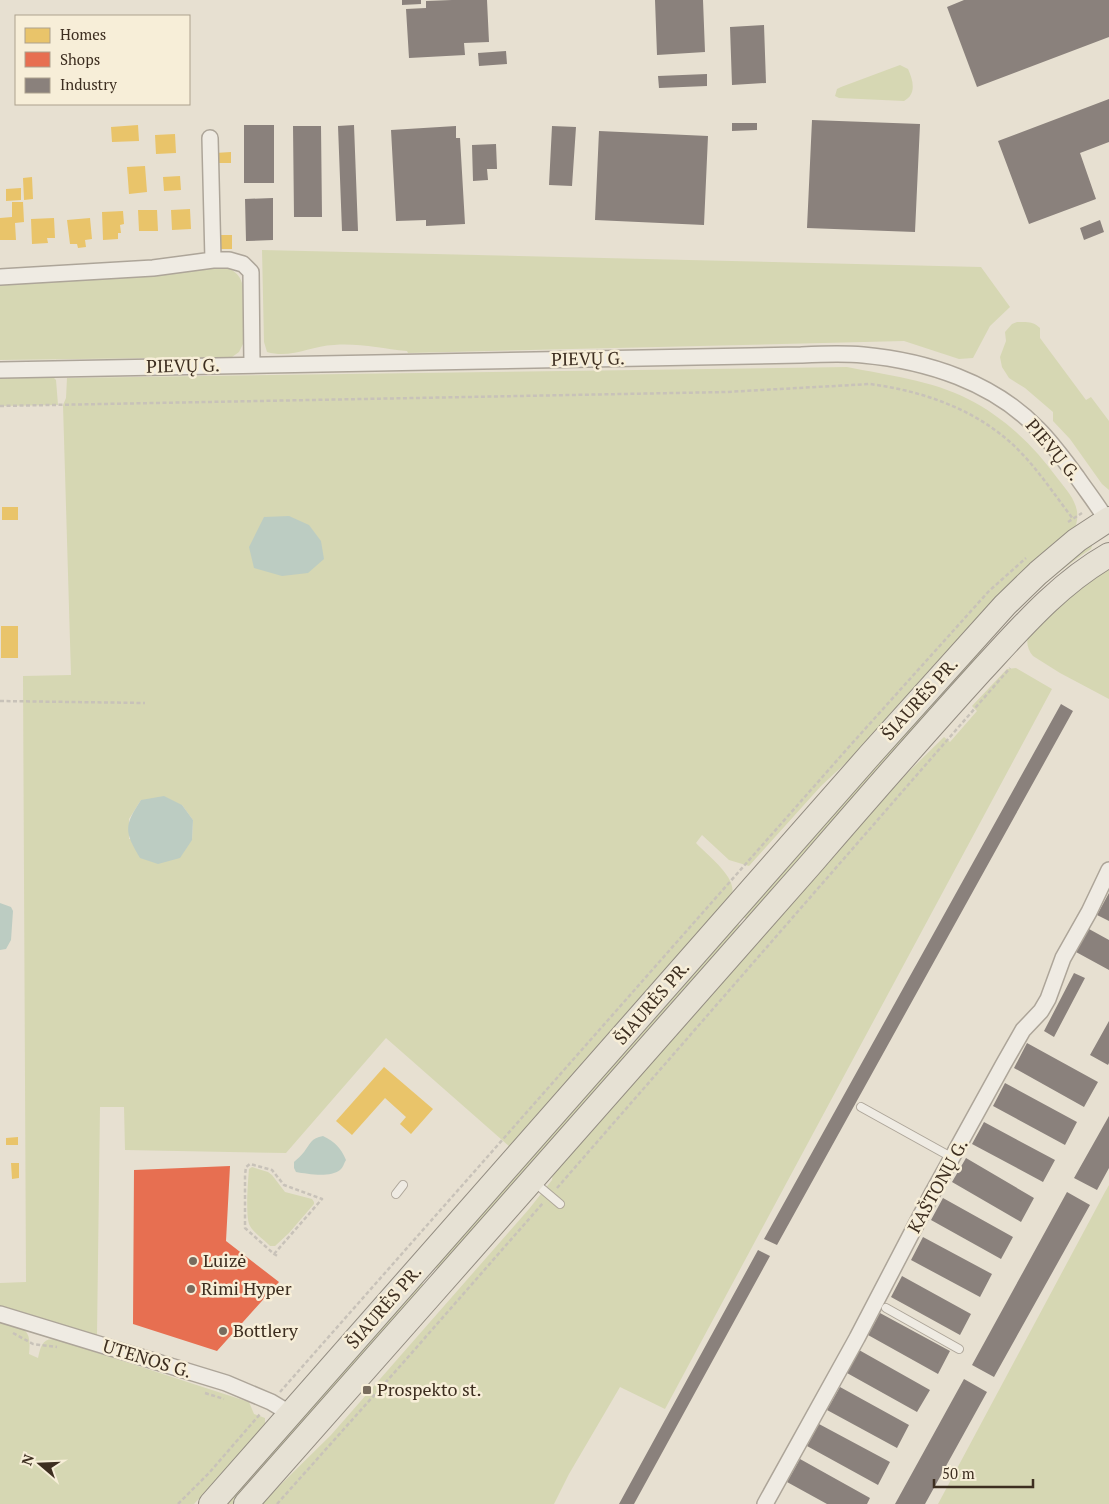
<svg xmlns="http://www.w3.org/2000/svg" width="1109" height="1504" font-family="'PT Serif',serif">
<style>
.green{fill:#d6d7b3;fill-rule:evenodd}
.water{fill:#bcccc2}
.homes{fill:#e9c46a}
.shops{fill:#e76f51}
.industry{fill:#8a817c}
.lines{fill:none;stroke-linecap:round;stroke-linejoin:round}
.lane-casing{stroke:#ada599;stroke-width:10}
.street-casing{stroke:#ada599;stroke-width:18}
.primary-casing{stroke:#928b80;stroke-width:26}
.path{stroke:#c8c2b9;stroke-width:2.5;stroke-dasharray:4 2.5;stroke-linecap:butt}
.lane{stroke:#efebe3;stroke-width:8}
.street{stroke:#efebe3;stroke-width:15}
.primary{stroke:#e6e1d4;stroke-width:24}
.poi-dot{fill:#786c5e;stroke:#f7eed8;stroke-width:2}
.labels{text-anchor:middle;stroke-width:5;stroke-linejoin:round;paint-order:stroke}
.street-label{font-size:18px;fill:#3d2e20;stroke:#f7eed8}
.poi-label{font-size:18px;fill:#3d2e20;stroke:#f7eed8;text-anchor:start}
</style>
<rect width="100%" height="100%" fill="#e7e0d1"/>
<path class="green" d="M900 65 908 69C913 80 917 94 904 101L839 98 835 96 837 89 841 87Z
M262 250 981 267 1010 307 990 326 973 358 959 359 904 341 408 353 407 351C382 349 360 343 334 345 310 346 291 359 267 352L264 342Z
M227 267C236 272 241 276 243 287V344L239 352 232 357 0 360V282Z
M1017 322C1027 322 1033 321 1040 328V338L1086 400 1091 397 1109 421V490L1102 484 1070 439 1053 421V412L1025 388 1009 378 1002 367 1000 357 1006 341 1005 332 1012 324Z
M847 367C887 375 931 380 968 399 1004 417 1034 446 1058 479 1072 497 1084 509 1073 533L864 746 821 786 749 866 729 860 702 835 696 843C707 855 737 877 732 894L511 1148 386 1038 286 1153 125 1150 124 1107H100L97 1336 0 1306V1283L26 1282 23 676 71 675 63 405 66 398 67 378ZM141 800 182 805 193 820 192 840 129 839V819Z
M0 378H54L56 380 58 405 0 406Z
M1089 544 1092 546 1091 549C1042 581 1006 620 970 665L749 921 741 915 1018 604Z
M1109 567V699L1060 673 1033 656C1028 650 1026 643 1028 636L1073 592Z
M1016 668 1052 689 665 1409 620 1387 569 1474 554 1504H261L331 1435 529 1209 552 1180 553 1170 886 794 944 737 950 742 977 711 972 706 1007 669Z
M735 921 743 928 442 1273 433 1265Z
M252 1167 268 1172 272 1175 285 1192 312 1199 314 1202V1204L289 1233 275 1246H270L268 1244C262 1238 254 1233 250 1226 245 1218 248 1181 249 1169Z
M1109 1185V1504H938L1105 1192Z
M419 1282 425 1285 238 1504H222Z
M0 1322C23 1329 32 1326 29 1354L38 1358C41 1345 43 1337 58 1340L249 1402 254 1414 265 1418V1425L262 1433 194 1504H0Z"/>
<path class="water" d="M289 516 309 525 321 541 324 559 308 573 282 576 254 568 249 547 264 517Z
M164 796 182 805 193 820 192 840 180 858 158 864 140 858C124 831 124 826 141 800Z
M0 903 11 907 13 911 11 940 6 949 0 950Z
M323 1136C335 1142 341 1148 346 1160 344 1163 343 1168 340 1170 330 1178 308 1174 296 1172L294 1168V1162C297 1159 301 1156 304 1152 310 1144 311 1138 323 1136Z"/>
<path class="homes" d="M138 125 139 141 112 142 111 127Z
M175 134 176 153 156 154 155 135Z
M231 152V163H215V153Z
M145 166 147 192 129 194 127 167Z
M180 176 181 190 164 191 163 177Z
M32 177 33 199 24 200 23 178Z
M21 188V200L6 201V189Z
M12 202H23L24 222 15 223 16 240H0V218L12 217Z
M190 209 191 229 172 230 171 210Z
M138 210H157L158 231H139Z
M123 211 124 224 120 225 121 233H118V239L103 240 102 212Z
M54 218 55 238H47L48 243 32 244 31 219Z
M90 218 92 239 85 240 86 247 78 248 77 244H70L67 220Z
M218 235H232V249H218Z
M2 507H18V520H2Z
M1 626H18V658H1Z
M384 1067 433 1109 411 1134 400 1124 406 1117 385 1098 352 1135 336 1121Z
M18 1137V1145H6V1138Z
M11 1163H19V1178L12 1179Z"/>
<path class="shops" d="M230 1166 226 1241 279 1282 217 1351 133 1324 134 1170Z"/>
<path class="industry" d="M402 0H421V4L402 5Z
M452 0H487L489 42 464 43 465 55 409 58 406 9 426 8V1Z
M655 0H703L705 52 657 55Z
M964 0H1109V37L977 87 947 7Z
M764 25 766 83 732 85 730 27Z
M506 51 507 64 479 66 478 53Z
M707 74V86L659 88 658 76Z
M1109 99V142L1080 153 1096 199 1029 224 998 141Z
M812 120 920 124 915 232 807 228Z
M732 123H757V130L732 131Z
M244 125H274V183H244Z
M354 125 358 231H342L338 126Z
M293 126H321L322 217H294Z
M456 126V138H460L465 224 426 226V220L396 221 391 130Z
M552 126 576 127 572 186 549 185Z
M599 131 708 136 704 225 595 220Z
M496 144 497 169H487L488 180 473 181 472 145Z
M273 198V240L246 241 245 199Z
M1100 220 1104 232 1084 240 1080 228Z
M1061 704 1073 711 777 1245 764 1239Z
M1109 893V921L1097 915Z
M1089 929 1109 940V970L1076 952Z
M1074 973 1085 978 1054 1037 1044 1031Z
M1109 1021V1063L1108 1065 1090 1055Z
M1027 1043 1098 1082 1084 1107 1014 1068Z
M1005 1083 1077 1122 1065 1145 993 1106Z
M1109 1116V1168L1097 1190 1074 1178Z
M984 1122 1055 1160 1043 1182 972 1144Z
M966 1158 1034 1198 1021 1222 952 1182Z
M1067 1192 1090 1205 994 1377 972 1365Z
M943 1198 1013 1237 1001 1259 931 1220Z
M923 1237 992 1274 980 1297 911 1260Z
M758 1250 770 1256 634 1504H619Z
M902 1276 971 1314 960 1335 891 1297Z
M880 1313 950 1351 938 1374 868 1335Z
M859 1350 930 1390 917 1412 847 1373Z
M964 1379 987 1392 925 1504H895Z
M840 1387 909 1425 897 1448 827 1410Z
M819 1424 890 1462 878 1485 807 1446Z
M800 1459 870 1498 867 1504H827L787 1482Z"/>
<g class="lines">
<defs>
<path id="lane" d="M861 1107 953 1158
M534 1182 560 1204
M396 1194 403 1185
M886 1308 959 1349"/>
<path id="street" d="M210 138 213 260
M0 277 153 268 213 260H229L243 264 251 272 252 365
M0 370 801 355C822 354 842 353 863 355 927 361 993 382 1038 429 1053 444 1065 461 1077 477 1088 493 1100 508 1109 524
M0 1314 226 1383 271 1402 291 1414
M765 1504 857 1338 933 1192 1003 1065 1023 1030 1041 1011 1048 999 1063 958 1089 912 1109 870"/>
<path id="primary" d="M211 1504 870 755 1005 605 1038 573 1077 540 1109 519
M246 1504C434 1291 623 1078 810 865 866 800 923 735 981 671 1020 629 1058 584 1109 555"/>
</defs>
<use href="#lane" class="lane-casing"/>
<use href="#street" class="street-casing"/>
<use href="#primary" class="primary-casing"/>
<path class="path" d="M0 406 726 392 870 384C929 392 986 413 1026 458 1043 477 1057 498 1073 519
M1068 522 1082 513
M0 701 145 703
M557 1188 1010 668
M274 1254 322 1199 284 1185 272 1170 250 1164 246 1167 245 1175V1228L274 1254 279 1257
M13 1333 33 1344 57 1347
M280 1392 847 749 989 591 1026 558
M205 1393 224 1399
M178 1504 209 1473 261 1413
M277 1504 402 1364 543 1203"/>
<use href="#lane" class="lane"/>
<use href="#street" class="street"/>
<use href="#primary" class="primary"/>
</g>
<g class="poi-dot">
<circle cx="193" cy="1261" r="5"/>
<circle cx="191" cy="1289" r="5"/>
<circle cx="223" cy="1331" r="5"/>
<rect x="362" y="1385" width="10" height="10" rx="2.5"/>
</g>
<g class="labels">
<g class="street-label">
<text transform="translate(588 359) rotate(-1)" y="6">PIEVŲ G.</text>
<text transform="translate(183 366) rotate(-1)" y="6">PIEVŲ G.</text>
<text transform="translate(1053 450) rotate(50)" y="6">PIEVŲ G.</text>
<text transform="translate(920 699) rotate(-48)" y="6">ŠIAURĖS PR.</text>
<text transform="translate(652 1003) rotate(-49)" y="6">ŠIAURĖS PR.</text>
<text transform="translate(938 1186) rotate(-61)" y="6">KAŠTONŲ G.</text>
<text transform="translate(384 1307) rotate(-49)" y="6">ŠIAURĖS PR.</text>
<text transform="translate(147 1359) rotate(17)" y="6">UTENOS G.</text>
</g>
<g class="poi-label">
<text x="203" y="1267">Luizė</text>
<text x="201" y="1295">Rimi Hyper</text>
<text x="233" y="1337">Bottlery</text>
<text x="377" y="1396">Prospekto st.</text>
</g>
</g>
<rect x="15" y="15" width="175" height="90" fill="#f7eed8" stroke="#ada18e"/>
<rect x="25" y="28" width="25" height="15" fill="#e9c46a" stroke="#ada18e"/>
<text x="60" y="40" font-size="15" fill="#3d2e20">Homes</text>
<rect x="25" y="52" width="25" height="15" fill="#e76f51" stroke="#ada18e"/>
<text x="60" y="65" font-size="15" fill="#3d2e20">Shops</text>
<rect x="25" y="78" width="25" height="15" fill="#8a817c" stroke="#ada18e"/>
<text x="60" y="90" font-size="15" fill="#3d2e20">Industry</text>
<g transform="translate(40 1464) rotate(289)" stroke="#f7eed8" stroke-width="4" paint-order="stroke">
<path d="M0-4L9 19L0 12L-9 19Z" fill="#3d2e20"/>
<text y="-8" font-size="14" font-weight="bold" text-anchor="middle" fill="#3d2e20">N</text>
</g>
<path d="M934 1479v8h99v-8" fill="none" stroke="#3d2e20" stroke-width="2.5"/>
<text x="942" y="1479" font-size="15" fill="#3d2e20" stroke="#f7eed8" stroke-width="4" paint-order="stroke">50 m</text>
</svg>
